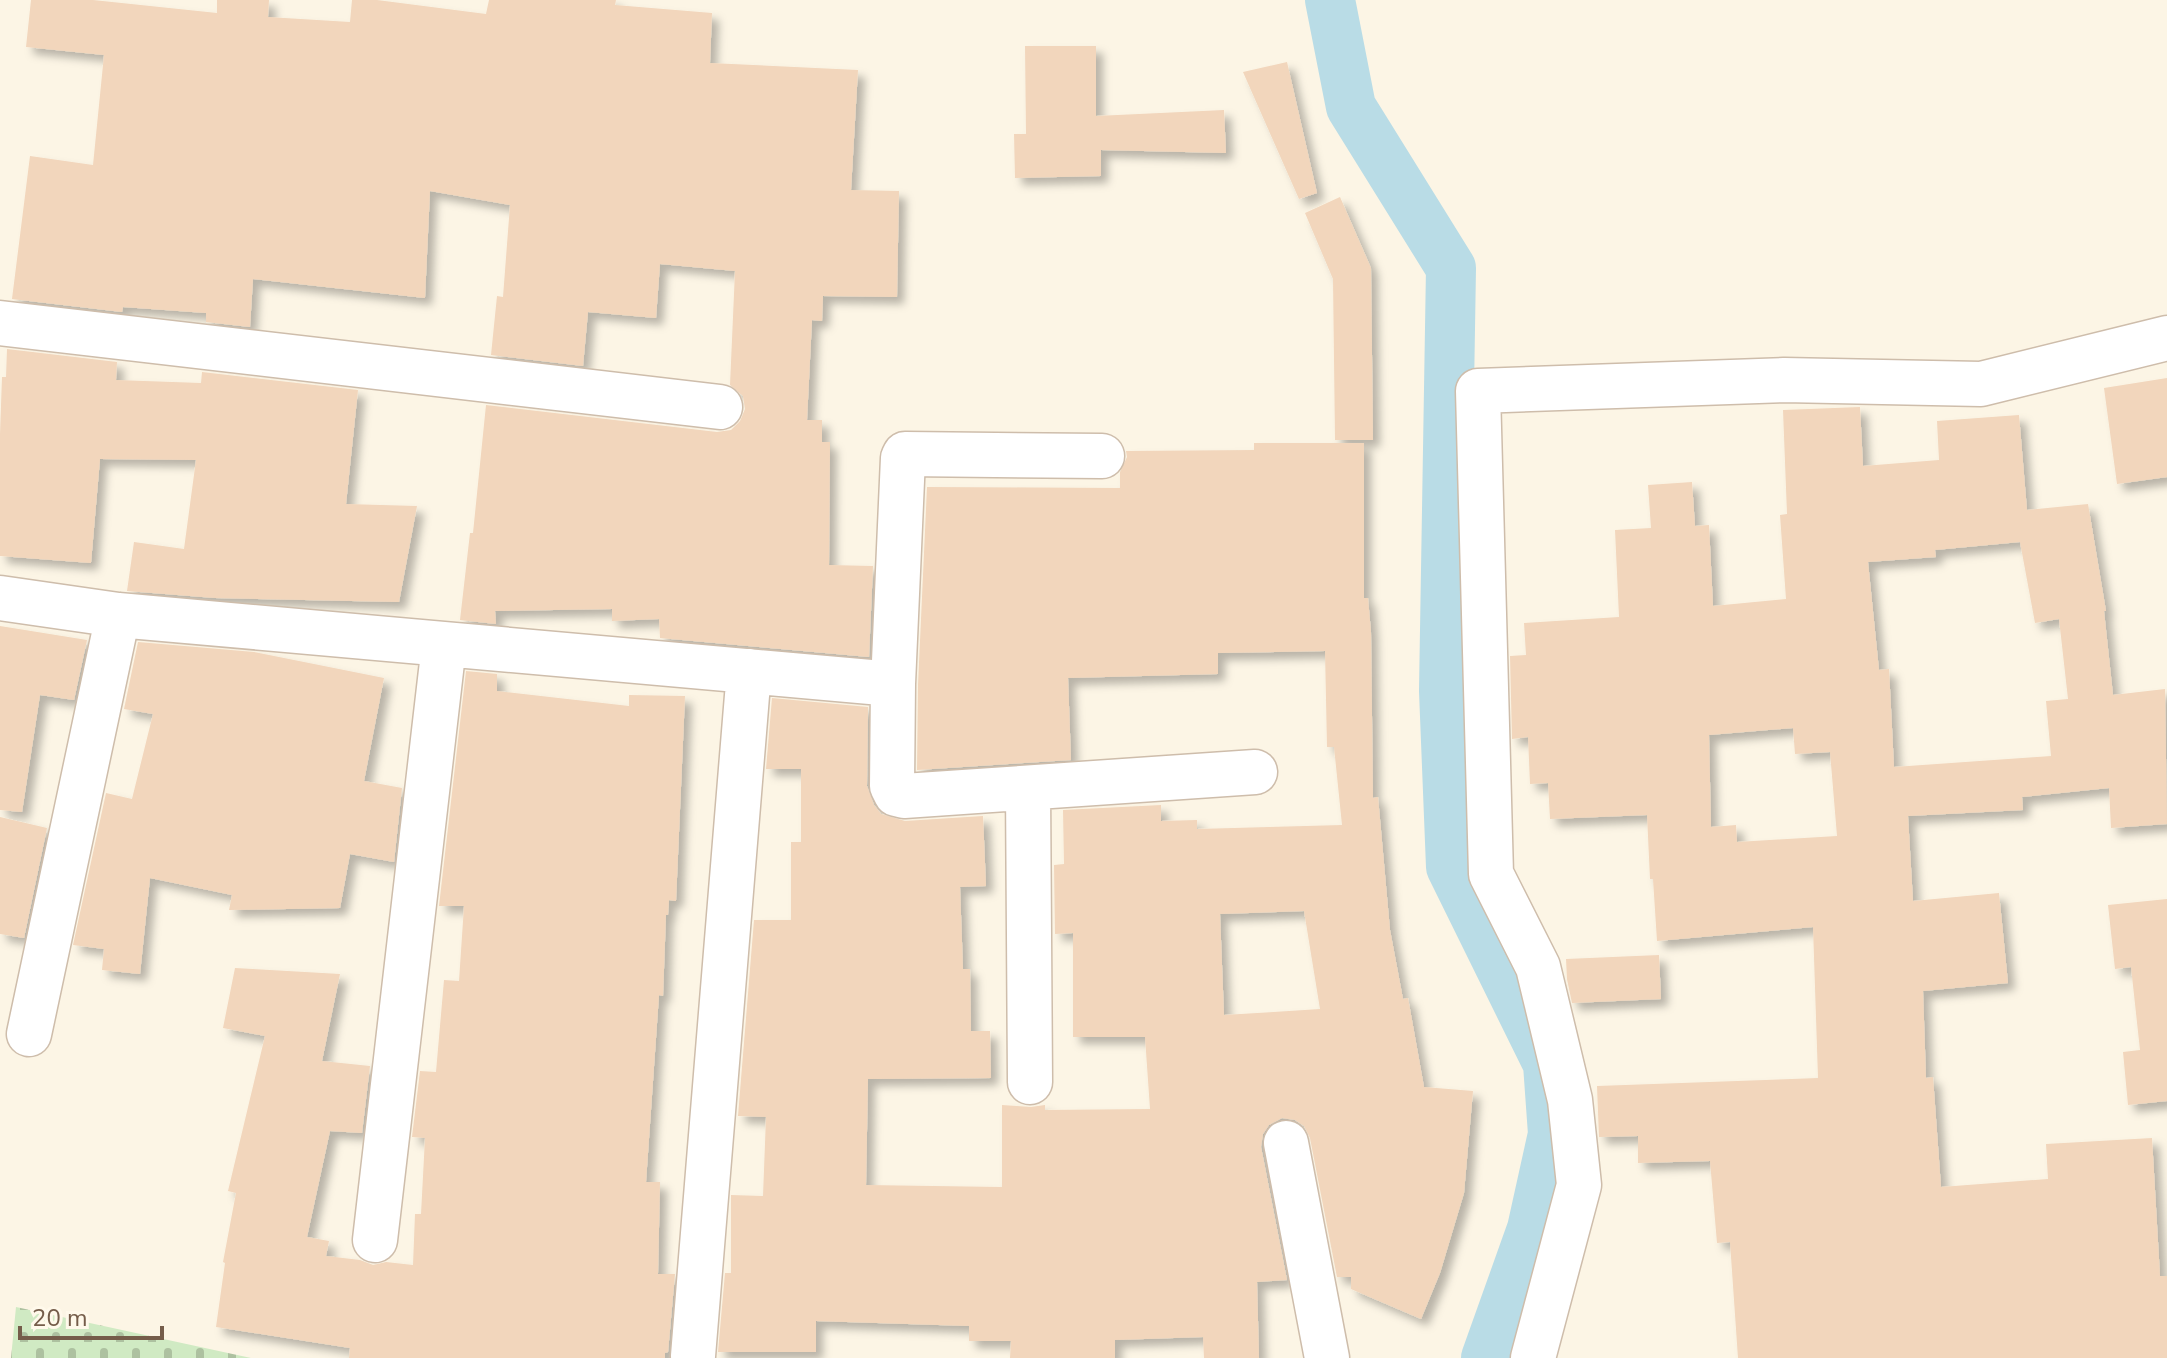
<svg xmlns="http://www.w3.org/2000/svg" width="2167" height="1358" font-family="'Nunito Sans',sans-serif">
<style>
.cemetery{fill:url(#cemetery-stones)}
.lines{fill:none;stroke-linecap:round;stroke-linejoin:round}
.canal{stroke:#b9dce6;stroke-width:50}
.building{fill:#f2d6bc;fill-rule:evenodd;filter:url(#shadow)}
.street-casing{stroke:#cebdab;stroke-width:47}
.street{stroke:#fff;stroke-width:44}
</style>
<defs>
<pattern id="cemetery-stones" width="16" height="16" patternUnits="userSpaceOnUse" patternTransform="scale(2)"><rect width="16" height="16" fill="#d0eac3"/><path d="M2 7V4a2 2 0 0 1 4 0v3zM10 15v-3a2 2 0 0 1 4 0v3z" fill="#adc1a0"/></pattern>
<filter id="shadow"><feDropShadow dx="7" dy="7" stdDeviation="4" flood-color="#0004"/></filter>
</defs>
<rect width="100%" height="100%" fill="#fcf5e5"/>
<path class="cemetery" d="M16 1307 251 1358H11Z"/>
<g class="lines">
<path class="canal" d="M1330 0 1351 107 1451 268 1444 691 1451 867 1548 1064 1553 1134 1532 1229 1486 1358"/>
</g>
<path class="building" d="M31 0H93L217 13V0H269L268 17 350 22 352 0H377L486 14 489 0H616L615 5 712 13 710 63 858 70 851 190 899 191 897 297 823 296 822 321 812 320 807 420H822V442H830L829 565 873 566 869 657 660 638 659 619 612 621V609L495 611 496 624 460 620 470 533H473L486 405 717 432 731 430 740 421 745 409 743 396 730 385 735 271 660 264 656 318 588 312 583 366 491 355 497 296 503 297 510 205 430 191 425 298 253 279 250 327 206 322V313L123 307 122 312 12 299 30 156 93 165 104 55 26 47Z
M1025 46H1096V116L1224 110 1226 153 1101 150V176L1015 178 1014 134H1026Z
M1287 62 1317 193 1299 199 1243 72Z
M1340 197 1371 268 1373 440H1335L1333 279 1305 213Z
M7 349 117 362 116 380 201 383 202 372 358 390 346 504 417 506 399 602 215 598 127 591 134 542 184 549 196 460 100 459 91 563 0 556V434L2 377H6Z
M2167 378V477L2117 484 2104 388Z
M1860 407 1863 466 1939 460 1937 421 2019 415 2027 510 2088 504 2106 611H2104L2113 695 2165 689 2167 824 2111 828 2109 788 2022 797 2023 810 1908 816 1913 901 1999 893 2008 983 1923 991 1926 1078 1933 1077 1941 1187 2048 1179 2046 1144 2152 1138 2160 1276H2167V1358H1738L1730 1242 1717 1243 1710 1161 1638 1163V1136L1599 1137 1597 1086 1818 1078 1813 927 1657 941 1653 879H1650L1647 815 1550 819 1548 783 1530 784 1528 737 1512 739 1510 656 1526 655 1524 623 1619 617 1615 530 1651 528 1648 485 1692 482 1695 526 1709 525 1713 606 1786 599 1780 515 1787 514 1783 410ZM2020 542 2035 623 2059 619 2068 699 2046 701 2051 756 1894 767 1889 669 1879 670 1868 562 1936 557 1935 550ZM1793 728 1795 754 1830 752 1837 836 1737 842 1736 825 1711 827 1709 735Z
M1254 443H1364V598H1368L1371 632 1373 798 1378 797 1390 930 1403 999 1408 998 1424 1087 1473 1091 1464 1193 1440 1273 1421 1319 1351 1289V1277H1337L1310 1138 1304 1126 1295 1120 1282 1118 1269 1125 1263 1134 1261 1147 1287 1280 1257 1282 1259 1358H1204L1203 1337 1115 1340V1358H1010L1011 1341H969V1326L816 1321V1352H718L725 1273H731V1195L763 1196 766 1117 738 1116 754 920H791V842H801V769H766L772 698 868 707 867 786 874 805 881 814 905 821 983 816 986 886 960 887 963 969H970L971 1031H990L991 1078 868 1079 866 1185 1002 1187V1105L1031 1107 1045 1105V1110L1150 1109 1145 1037H1073V933L1055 934 1054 865 1064 864 1063 810 1161 805V821L1197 820V829L1342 825 1334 747H1327L1325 651 1218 653V674L1068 678 1071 760 917 770 918 685 927 487 1120 488V472L1127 457 1126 451 1254 450ZM1304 911 1320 1009 1224 1015 1220 914Z
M0 626 87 640 74 700 40 695 22 812 0 810Z
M138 642 254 652 384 678 364 781 402 788 394 862 350 854 340 908 229 910 232 895 150 878 140 974 102 970 104 949 73 945 106 793 132 799 153 714 124 709Z
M466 671 497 674V691L629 706V695L685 696 676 901 669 900 668 915H666L663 996 659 995 646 1182H660L658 1274H675L668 1352 665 1353V1358H349L350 1348 216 1327 225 1263 223 1262 236 1193 228 1191 265 1036 223 1028 235 968 340 974 322 1061 370 1066 362 1133 330 1131 307 1237 329 1241 326 1256 360 1260 373 1265 386 1262 413 1265 415 1214H421L425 1138 412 1137 420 1071 436 1072 444 980 459 981 464 906H439Z
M0 817 47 828 24 938 0 934Z
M2167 899V1101L2128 1105 2123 1052 2140 1050 2131 967 2115 969 2108 905Z
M1659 955 1661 999 1572 1003 1567 979 1566 959Z"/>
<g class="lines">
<defs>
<path id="street" d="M0 323 720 407
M1102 456 905 454 903 458 893 684 892 786 896 794 904 796 1255 772
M0 598 118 615 893 684
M1028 788 1030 1082
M29 1034 118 615
M1286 1143 1327 1358
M375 1240 444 645
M693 1356 749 671
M1533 1358 1579 1185 1570 1100 1538 967 1491 874 1478 391 1784 380 1981 384 2167 338"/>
</defs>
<use href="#street" class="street-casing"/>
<use href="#street" class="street"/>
</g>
<path d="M20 1326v12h142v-12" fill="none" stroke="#755d4a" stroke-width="4"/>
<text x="32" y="1326" font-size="24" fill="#755d4a" stroke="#fff9eb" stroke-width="6" paint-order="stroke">20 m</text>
</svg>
